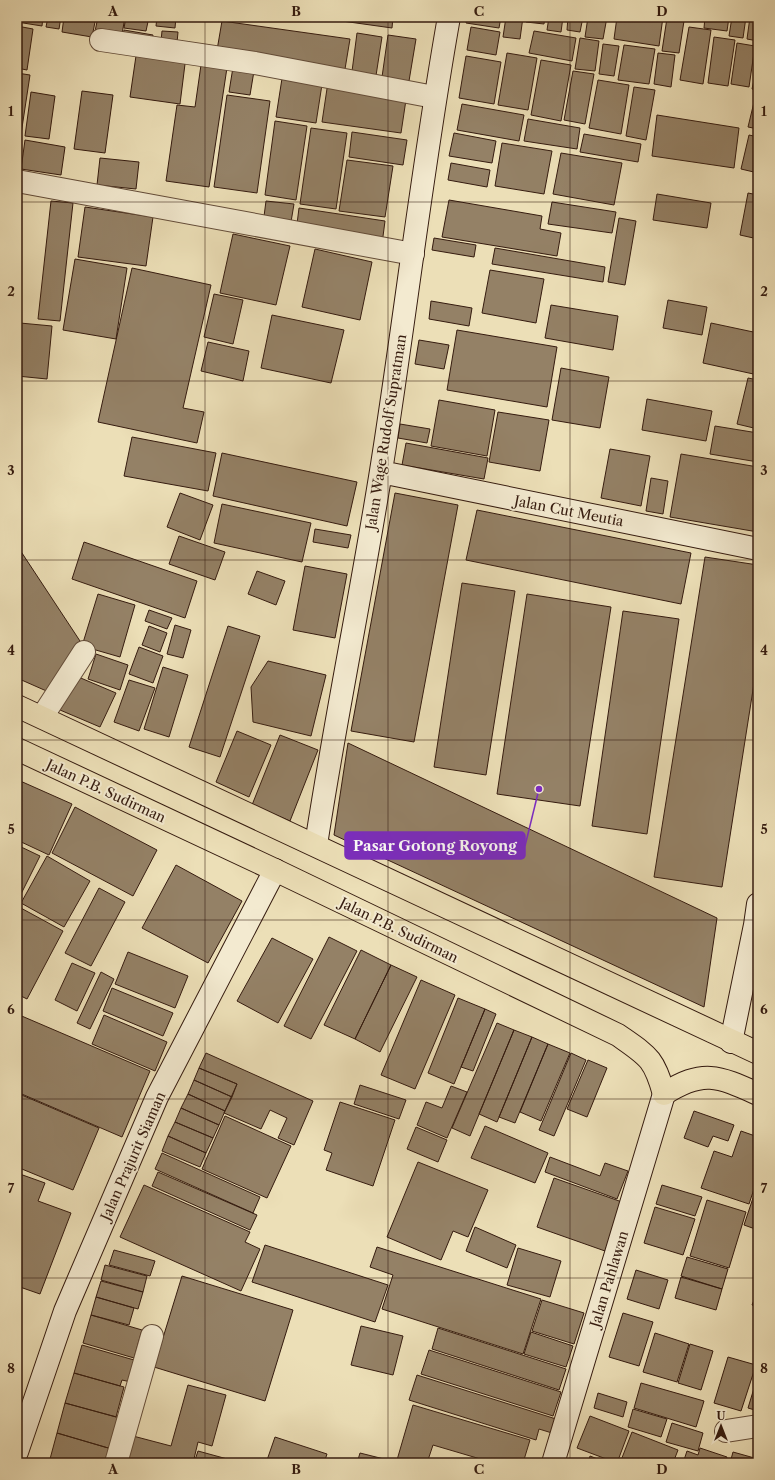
<svg xmlns="http://www.w3.org/2000/svg" width="775" height="1480" font-family="'Libre Caslon Text',serif">
<style>
.building{fill:#948166;stroke:#351b0f}
.lines{fill:none;stroke-linecap:round;stroke-linejoin:round}
.street-casing{stroke:#634c39;stroke-width:24}
.secondary-casing{stroke:#351b0f;stroke-width:24}
.primary-casing{stroke:#351b0f;stroke-width:24}
.street{stroke:#f3ead0;stroke-width:22}
.secondary{stroke:#f3ead0;stroke-width:22}
.primary{stroke:#ecdfb7;stroke-width:22}
.grid{fill:none;stroke:#351b0f;stroke-width:1;stroke-opacity:0.55}
.labels{text-anchor:middle;stroke-width:4;stroke-linejoin:round;paint-order:stroke}
.street-label{font-size:14px;fill:#351b0f;stroke:#f3ead0}
.leader{fill:none;stroke:#7b2cbf;stroke-width:1.5}
.callout-dot{fill:#7b2cbf;stroke:#f3ead0;stroke-width:1.5}
.callout{fill:#7b2cbf;stroke:#7b2cbf;stroke-width:1.5}
.callout-label{font-size:15px;text-anchor:middle;font-weight:bold;fill:#fff}
.neatline{fill:none;stroke:#351b0f;stroke-width:1.5}
.grid-label{font-size:13px;text-anchor:middle;font-weight:bold;fill:#351b0f}
</style>
<rect width="100%" height="100%" fill="#ecdfb7"/>
<filter id="stains"><feTurbulence type="fractalNoise" baseFrequency=".005" numOctaves="4"/><feColorMatrix values="0 0 0 0 .2 0 0 0 0 .09 0 0 0 0 .02 0 0 0 .5 -.17"/></filter>
<radialGradient id="worn" r=".72"><stop offset=".6" stop-color="#630" stop-opacity="0"/><stop offset="1" stop-color="#630" stop-opacity=".3"/></radialGradient>
<path class="building" d="M17 17H43L42 26 17 22Z
M48 17H61L59 29 46 27Z
M64 17H96L92 37 62 32Z
M98 17H125L121 40 94 36Z
M126 17H149L146 31 124 28Z
M157 17H176L175 28 156 26Z
M343 17H393L392 28 342 21Z
M467 17H501L499 28 466 23Z
M506 17H523L520 39 503 37Z
M526 17H545L544 24 526 22Z
M549 17H563L561 32 547 30Z
M568 17H583L580 32 567 30Z
M588 17H607L603 39 585 37Z
M617 17H663L659 46 614 39Z
M705 17H729L727 31 704 28Z
M732 17H746L743 38 729 36Z
M750 17H758V41L747 39Z
M667 18 684 21 679 53 662 51Z
M222 21 350 39 344 75 216 56Z
M17 26 33 29 27 70 17 68Z
M471 27 500 32 496 55 467 50Z
M689 27 711 30 703 84 680 80Z
M124 30 153 35 151 47 122 42Z
M162 31 178 32 177 43 161 41Z
M534 31 576 38 572 61 529 53Z
M357 33 382 37 375 82 351 79Z
M388 35 416 39 408 87 381 84Z
M714 37 735 40 728 86 708 83Z
M580 38 599 41 595 71 575 69Z
M737 43 755 46 749 87 731 84Z
M603 44 619 46 614 76 599 74Z
M624 45 655 49 649 84 618 80Z
M137 49 186 56 180 104 130 97Z
M507 53 537 58 528 110 498 105Z
M658 53 675 55 671 87 654 84Z
M466 56 501 62 494 104 459 98Z
M202 58 228 61 209 187 166 181 177 105 195 107Z
M541 60 571 65 561 121 531 115Z
M234 61 255 65 250 95 229 92Z
M758 62V91L752 89Z
M573 71 594 74 585 124 564 120Z
M283 72 323 78 316 123 276 117Z
M17 73 30 75 18 154H17Z
M598 80 629 85 621 134 589 128Z
M328 82 407 93 401 133 322 122Z
M634 87 655 90 646 140 626 136Z
M82 91 113 95 105 153 74 149Z
M31 92 55 96 49 139 25 136Z
M227 95 270 101 257 193 214 187Z
M755 98 758 99V129L748 127Z
M462 104 524 115 519 141 457 130Z
M657 115 739 128 734 168 652 156Z
M528 119 580 128 577 149 524 141Z
M275 121 307 126 296 200 265 195Z
M311 128 347 133 336 209 300 204Z
M352 132 407 140 403 165 349 157Z
M454 133 496 141 492 163 449 156Z
M584 134 641 144 638 162 580 152Z
M749 135 758 137V173L741 169Z
M25 140 65 147 61 175 21 169Z
M502 143 552 151 544 194 495 186Z
M561 153 622 163 614 205 553 194Z
M100 158 139 162 136 189 97 185Z
M347 160 393 166 385 217 339 211Z
M451 163 490 170 487 187 448 180Z
M748 193 758 195V239L740 235Z
M657 194 711 203 707 228 653 220Z
M449 200 542 216 540 229 561 233 557 256 442 237Z
M51 201 73 203 60 321 38 319Z
M266 201 294 204 290 228 263 224Z
M552 202 616 212 612 233 548 224Z
M85 207 153 217 146 266 78 257Z
M299 208 385 221 382 244 296 232Z
M619 218 636 221 625 285 608 282Z
M233 234 290 246 276 305 220 293Z
M434 238 476 245 474 257 432 250Z
M495 248 605 267 603 282 492 264Z
M315 249 372 262 360 320 302 307Z
M75 259 127 268 116 339 63 330Z
M132 268 211 285 183 408 204 412 197 443 98 422Z
M490 270 544 279 536 323 482 313Z
M214 294 243 300 233 344 204 337Z
M668 300 707 307 702 335 663 328Z
M431 301 472 308 469 326 429 319Z
M551 305 618 316 613 350 545 338Z
M272 315 344 330 331 383 261 368Z
M20 323 52 326 47 379 17 376Z
M711 323 758 333V375L703 363Z
M457 330 557 347 547 407 447 390Z
M419 340 449 345 444 369 415 364Z
M208 342 249 351 243 381 201 371Z
M561 368 609 377 600 428 552 420Z
M748 378 758 380V429L737 424Z
M647 399 712 411 706 441 642 430Z
M439 400 495 410 487 456 431 446Z
M498 412 549 420 540 471 489 462Z
M400 424 430 429 427 443 398 438Z
M715 426 758 433V462L710 454Z
M132 437 216 453 208 491 124 476Z
M406 443 488 458 484 479 402 465Z
M610 449 650 456 641 506 601 498Z
M222 453 357 482 347 526 213 496Z
M681 454 758 467V532L670 517Z
M651 478 668 481 663 514 646 511Z
M180 493 213 505 200 540 167 527Z
M395 493 458 505 414 742 351 731Z
M222 504 311 523 302 562 214 543Z
M477 510 691 553 681 604 466 560Z
M315 529 351 535 348 548 313 542Z
M179 536 225 552 215 580 169 564Z
M84 542 197 581 185 618 72 579Z
M18 547 80 641 51 693 17 678Z
M705 557 758 565V658L722 887 654 877Z
M305 566 347 574 335 638 293 630Z
M257 571 285 581 276 605 248 594Z
M462 583 515 591 486 775 434 767Z
M98 594 135 605 120 657 82 646Z
M527 594 611 607 580 806 497 794Z
M149 610 172 618 167 629 145 621Z
M623 611 679 619 647 834 592 826Z
M175 625 191 630 183 658 167 654Z
M149 626 167 633 160 652 142 645Z
M228 626 260 636 220 757 189 747Z
M139 647 163 656 153 683 129 674Z
M96 654 128 665 120 690 88 679Z
M268 661 326 675 311 736 253 722 251 687Z
M163 667 188 675 169 737 144 729Z
M76 676 116 693 100 727 60 710Z
M129 680 155 688 139 731 114 722Z
M237 731 271 745 249 797 216 782Z
M280 735 318 750 290 821 252 805Z
M348 743 717 918 704 1007 334 835Z
M18 780 72 804 49 855 17 840Z
M75 807 157 850 133 896 52 853Z
M17 845 40 856 17 902Z
M47 856 90 881 64 927 21 903Z
M176 865 242 901 208 963 142 928Z
M99 888 125 902 91 966 65 953Z
M19 907 63 931 27 999 17 994V910Z
M329 937 357 951 311 1039 284 1026Z
M272 938 313 959 278 1023 237 1001Z
M361 950 391 965 355 1039 324 1025Z
M128 952 188 976 175 1008 115 984Z
M72 963 95 973 77 1011 55 1000Z
M391 965 417 977 380 1052 355 1039Z
M101 972 114 979 90 1029 77 1023Z
M421 980 455 995 415 1089 381 1075Z
M112 988 173 1013 163 1036 103 1011Z
M458 998 485 1009 454 1084 428 1073Z
M485 1009 496 1014 473 1071 461 1067Z
M17 1014 150 1071 122 1137 17 1092Z
M104 1015 167 1042 155 1071 92 1044Z
M497 1023 514 1030 470 1136 452 1128Z
M514 1030 532 1037 497 1122 479 1114Z
M532 1037 548 1044 515 1123 499 1117Z
M548 1044 570 1053 541 1121 520 1112Z
M206 1053 313 1101 294 1145 278 1138 287 1118 270 1110 261 1129 224 1113 237 1084 199 1068Z
M571 1053 586 1060 554 1136 539 1130Z
M588 1060 607 1068 587 1117 567 1109Z
M199 1068 237 1084 232 1097 194 1080Z
M194 1080 232 1097 225 1111 188 1094Z
M360 1085 406 1100 399 1119 354 1104Z
M451 1086 467 1092 447 1138 417 1125 426 1102 442 1108Z
M17 1093 99 1128 73 1190 17 1167Z
M188 1094 225 1111 219 1125 181 1108Z
M340 1102 395 1120 373 1186 326 1170 332 1153 324 1150Z
M181 1108 219 1125 213 1138 175 1122Z
M694 1111 734 1125 728 1141 713 1136 708 1147 684 1138Z
M225 1116 291 1146 267 1198 202 1169Z
M175 1122 213 1138 206 1153 168 1136Z
M485 1126 548 1153 535 1183 471 1158Z
M416 1127 447 1140 438 1162 407 1149Z
M741 1131 758 1137V1177L749 1204 701 1188 714 1151 732 1157Z
M168 1136 206 1153 200 1167 162 1151Z
M162 1153 260 1197 253 1213 155 1169Z
M550 1157 600 1176 605 1163 628 1171 617 1199 545 1172Z
M418 1162 488 1190 468 1237 453 1231 441 1260 387 1237Z
M158 1172 257 1215 250 1230 152 1186Z
M17 1173 45 1183 38 1201 71 1213 40 1294 17 1286Z
M554 1178 622 1202 605 1251 537 1227Z
M144 1185 250 1232 245 1242 260 1249 241 1291 120 1237Z
M662 1185 702 1197 695 1216 656 1204Z
M753 1198 758 1199V1230L744 1225Z
M707 1200 746 1212 729 1268 690 1256Z
M655 1207 695 1219 683 1255 644 1243Z
M475 1227 516 1245 507 1268 466 1251Z
M265 1245 388 1285 375 1322 252 1282Z
M377 1247 541 1299 523 1354 382 1309 393 1275 370 1267Z
M518 1248 561 1261 550 1297 507 1285Z
M114 1250 155 1261 150 1276 109 1265Z
M687 1257 728 1269 722 1289 681 1276Z
M105 1265 147 1276 143 1292 101 1280Z
M636 1270 668 1280 659 1309 627 1299Z
M182 1276 293 1310 265 1401 154 1367Z
M681 1277 722 1289 716 1310 675 1298Z
M101 1281 143 1292 138 1309 96 1297Z
M758 1290V1307L752 1305Z
M96 1297 134 1308 129 1325 91 1315Z
M542 1300 584 1313 574 1344 532 1331Z
M623 1313 653 1322 639 1366 609 1357Z
M91 1315 142 1330 134 1358 83 1343Z
M361 1326 403 1336 393 1375 351 1365Z
M438 1328 566 1369 559 1390 432 1349Z
M531 1332 573 1346 566 1367 524 1354Z
M655 1333 689 1344 677 1382 643 1372Z
M690 1344 713 1351 701 1390 678 1383Z
M82 1345 141 1362 135 1383 122 1380 120 1386 74 1373Z
M429 1350 561 1392 553 1416 421 1374Z
M728 1357 756 1365 741 1411 714 1403Z
M74 1373 124 1387 116 1417 65 1403Z
M417 1375 556 1419 552 1433 539 1429 536 1440 409 1400Z
M758 1375V1411L748 1408Z
M641 1383 704 1401 696 1427 634 1408Z
M188 1385 226 1395 212 1446 198 1442 193 1463H126L133 1436 171 1446Z
M598 1393 627 1402 623 1417 594 1408Z
M65 1403 124 1419 115 1450 57 1433Z
M413 1405 530 1440 523 1463H494L433 1445 427 1463H406L397 1460Z
M633 1409 667 1419 661 1437 628 1427Z
M590 1416 629 1431 617 1463 577 1448Z
M672 1423 703 1433 698 1451 666 1442Z
M632 1432 678 1450 673 1463H620Z
M57 1433 115 1450 111 1463H62L50 1459Z
M275 1437 327 1454 324 1463H266Z
M700 1448 727 1457 725 1463H683L687 1451 698 1455Z
M198 1451 231 1460 230 1463H194Z
M733 1452 758 1459V1463H730Z
M360 1453 388 1460 387 1463H357Z
M590 1456 608 1463H588Z"/>
<g class="lines">
<defs>
<path id="street" d="M101 40 255 63 434 97
M17 181 413 254
M42 717 84 652
M726 1431 758 1426
M116 1463 152 1336"/>
<path id="secondary" d="M381 472 758 549
M316 845C335 720 361 596 381 471 405 320 422 168 449 17
M731 1042 755 925 758 904
M17 1452 65 1311 157 1097 275 870
M553 1463 664 1094"/>
<path id="primary" d="M17 706 758 1053
M17 749 275 870 618 1035C648 1056 654 1058 664 1094 703 1069 718 1076 758 1094"/>
</defs>
<use href="#street" class="street-casing"/>
<use href="#secondary" class="secondary-casing"/>
<use href="#primary" class="primary-casing"/>
<use href="#street" class="street"/>
<use href="#secondary" class="secondary"/>
<use href="#primary" class="primary"/>
</g>
<path class="grid" d="M205 17V1463M388 17V1463M570 17V1463M17 202H758M17 381H758M17 560H758M17 740H758M17 920H758M17 1099H758M17 1278H758"/>
<g class="labels">
<g class="street-label">
<text transform="translate(386 432) rotate(-81)" y="5">Jalan Wage Rudolf Supratman</text>
<text transform="translate(569 511) rotate(11)" y="5">Jalan Cut Meutia</text>
<text transform="translate(106 791) rotate(25)" y="5">Jalan P.B. Sudirman</text>
<text transform="translate(399 930) rotate(26)" y="5">Jalan P.B. Sudirman</text>
<text transform="translate(133 1156) rotate(-66)" y="5">Jalan Prajurit Siaman</text>
<text transform="translate(609 1279) rotate(-73)" y="5">Jalan Pahlawan</text>
</g>
</g>
<path class="leader" d="M539 789L525 846"/>
<circle class="callout-dot" cx="539" cy="789" r="4"/>
<rect class="callout" x="345" y="832" width="180" height="27" rx="4"/>
<g class="callout-label">
<text x="435" y="851">Pasar Gotong Royong</text>
</g>
<rect width="775" height="1480" fill="none" stroke="#ecdfb7" stroke-width="44"/>
<g transform="translate(721 1426)" stroke="#f3ead0" stroke-width="3" paint-order="stroke">
<path d="M0-3L7 15L0 10L-7 15Z" fill="#351b0f"/>
<text y="-6" font-size="11" font-weight="bold" text-anchor="middle" fill="#351b0f">U</text>
</g>
<rect x="22" y="22" width="731" height="1436" class="neatline"/>
<g class="grid-label">
<text x="113" y="16">A</text>
<text x="296" y="16">B</text>
<text x="479" y="16">C</text>
<text x="662" y="16">D</text>
<text x="11" y="116">1</text>
<text x="764" y="116">1</text>
<text x="11" y="296">2</text>
<text x="764" y="296">2</text>
<text x="11" y="475">3</text>
<text x="764" y="475">3</text>
<text x="11" y="655">4</text>
<text x="764" y="655">4</text>
<text x="11" y="834">5</text>
<text x="764" y="834">5</text>
<text x="11" y="1014">6</text>
<text x="764" y="1014">6</text>
<text x="11" y="1193">7</text>
<text x="764" y="1193">7</text>
<text x="11" y="1373">8</text>
<text x="764" y="1373">8</text>
<text x="113" y="1474">A</text>
<text x="296" y="1474">B</text>
<text x="479" y="1474">C</text>
<text x="662" y="1474">D</text>
</g>
<rect width="100%" height="100%" filter="url(#stains)"/>
<rect width="100%" height="100%" fill="url(#worn)"/>
</svg>
